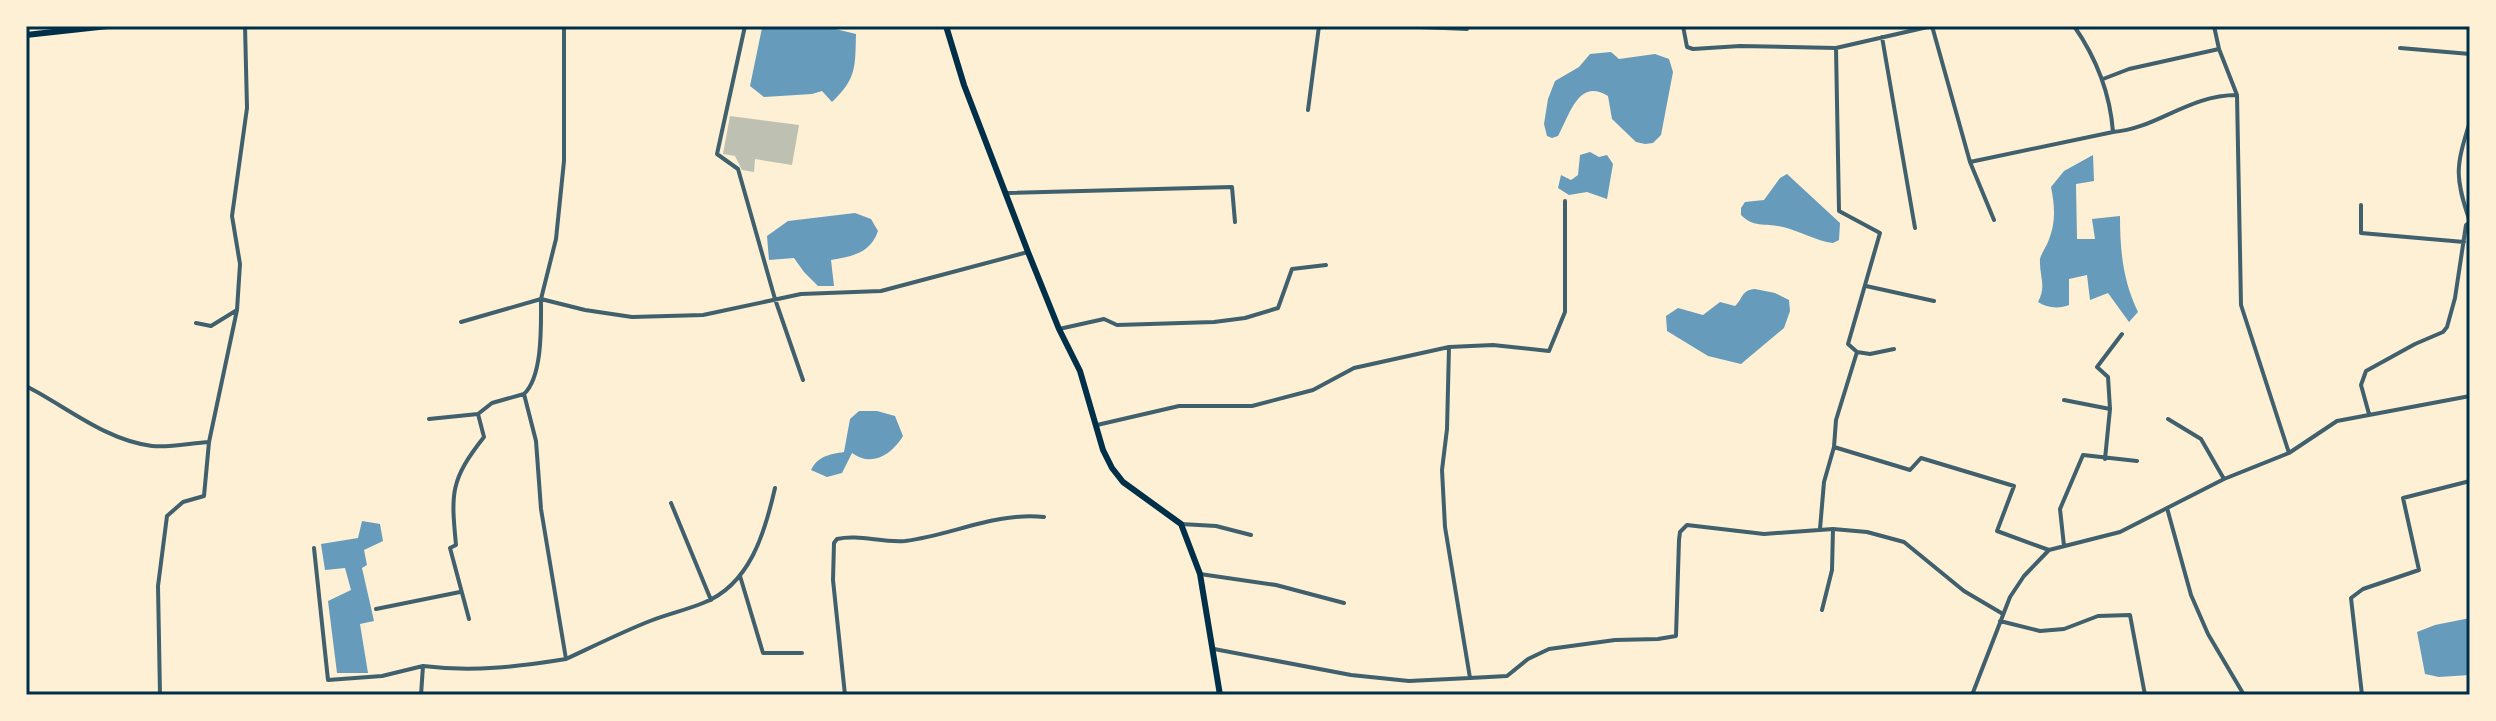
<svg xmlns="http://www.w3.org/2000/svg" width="2496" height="721" font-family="Signika,sans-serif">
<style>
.water{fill:#669bbc}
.building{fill:#bec0b2}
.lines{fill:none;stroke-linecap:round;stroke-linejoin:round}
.minor{stroke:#3f606c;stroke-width:4}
.secondary{stroke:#003049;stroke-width:6}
.neatline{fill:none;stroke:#003049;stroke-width:3}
</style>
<rect width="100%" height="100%" fill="#fdf0d5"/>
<path class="water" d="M775 26H823L856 34C855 67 857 78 832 102L822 91 812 94 764 97 750 86 762 28Z
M1611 52 1619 59 1655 54 1669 59 1673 72 1661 135 1653 143 1645 144 1636 142 1612 119 1608 96C1578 77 1569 117 1558 136L1552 138 1547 136 1544 124 1548 99 1555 81 1579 67 1590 54Z
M1590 152 1599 157 1607 155 1613 164 1607 199 1587 192 1569 195 1558 188 1561 175 1571 180 1578 175 1580 155Z
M2093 155 2094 181 2076 184 2077 239H2095L2092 219 2120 216C2120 251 2123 281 2138 312L2129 322 2108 293 2090 300 2087 275 2069 279V305C2060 309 2046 308 2038 302 2047 286 2039 276 2040 259 2041 254 2046 247 2048 242 2056 223 2055 207 2051 187L2064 171Z
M1787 174 1840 223 1839 240 1833 243C1816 241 1800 231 1783 227 1767 223 1753 228 1741 215V208L1745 202 1764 200 1780 178Z
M855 213 871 219 878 231C870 254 852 256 831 260L834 286H818L804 272 794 258 769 260 767 236 788 221Z
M1755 289 1775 293 1789 300 1790 311 1784 328 1741 364 1708 356 1667 331 1666 316 1678 308 1703 315 1720 302 1735 306C1743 299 1741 290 1755 289Z
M859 411H877L895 416 903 436C892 454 872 468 852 453L842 473 827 477 811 470C818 456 830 454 844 452L850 419Z
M362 521 380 524 383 541 364 550 367 565 362 568 374 621 360 624 368 673H337L328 601 351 590 345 568 325 570 321 544 358 538Z
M2470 618V675L2439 677 2425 674 2417 632 2435 625Z"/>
<path class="building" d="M730 116 799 125 792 165 755 159 754 172 742 170 735 156 723 154Z"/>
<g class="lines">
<path class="minor" d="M564 26V161L556 239 541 299 585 310 632 317 703 315 801 294 881 291 1028 252
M745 26 717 154 738 169 775 299 803 380
M1397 26 1467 29
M1683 26 1687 47 1693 49 1740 46 1836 48 1932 26
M1932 26 1970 162 2113 132
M2074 26C2097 59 2110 92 2113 132 2156 129 2188 95 2237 95
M2214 26 2219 49 2237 95 2241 305 2289 453
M1882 37 1915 228
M2400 48 2470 54
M2103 79 2129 69 2219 49
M1308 110 1319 26
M1970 162 1994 220
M1007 193 1232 187 1235 222
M2361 205V233L2464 242
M2470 222C2454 175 2456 167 2470 121
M1866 286 1934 301
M461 322 541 299C541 325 543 376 524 394L536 441 541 509 566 659C594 646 622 632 650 621 668 614 686 610 703 603 750 585 765 532 775 488
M196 323 211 326 237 310
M1059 329 1104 319 1117 325 1214 322 1245 318 1278 308 1292 269 1326 265
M1449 347 1447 429 1442 470 1445 527 1470 678 1507 676 1528 659 1549 649 1615 640 1658 639 1676 636 1679 540 1680 532 1687 525 1764 534 1833 529 1867 532 1904 542 1964 591 2003 614
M1857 352 1870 354 1894 349
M26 386C67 407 105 440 152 446 170 448 191 443 209 442
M2064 400 2110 409
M2369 414 2361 385 2366 371 2415 344 2443 332 2447 327 2455 298 2466 225 2470 222
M429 419 478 414 492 403 524 394
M2168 419 2201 439 2224 479
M1097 425 1179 406H1252L1313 390 1354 368 1449 347 1493 345 1549 351 1565 312V201
M1834 447 1910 470 1921 458 2014 486 1997 531 2049 550
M2105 459 2110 409 2108 377 2097 367 2122 334
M671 503 711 600
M2167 508 2191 595 2208 634 2244 695
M1181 524 1216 526 1251 535
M1820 529 1824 482 1834 447 1836 420 1857 352 1848 344 1880 233 1839 211 1836 48
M2064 546 2060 509 2083 455 2137 461
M314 548 328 680 382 676 423 666
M1200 574 1276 585 1344 603
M740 576 763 653H802
M376 609 460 592
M1822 610 1832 570 1833 529
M469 619 450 548 456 545C451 493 450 480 484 437L478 414
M2000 621 2040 631 2064 629 2098 616 2130 615 2145 695
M1214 649 1351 675 1409 681 1470 678
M160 695 158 586 167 516 183 502 204 496 209 442 237 310 240 264 232 216 247 108 245 26
M421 695 423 666C472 672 517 667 566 659
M845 695 833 580 834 543 837 539C858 534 882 543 905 541 953 535 995 512 1044 517
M1972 695 2010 597 2024 576 2049 550 2120 532 2224 479 2289 453 2337 421 2470 396
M2362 695 2351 598 2363 589 2419 570 2403 498 2470 481"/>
<path class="secondary" d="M946 26 964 85 1028 252 1059 329 1080 371 1103 450 1112 468 1123 482 1181 524 1200 574 1220 695
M26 35 108 26"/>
</g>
<rect width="2496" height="721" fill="none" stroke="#fdf0d5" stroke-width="56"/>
<rect x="28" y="28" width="2440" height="665" class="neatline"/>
</svg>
